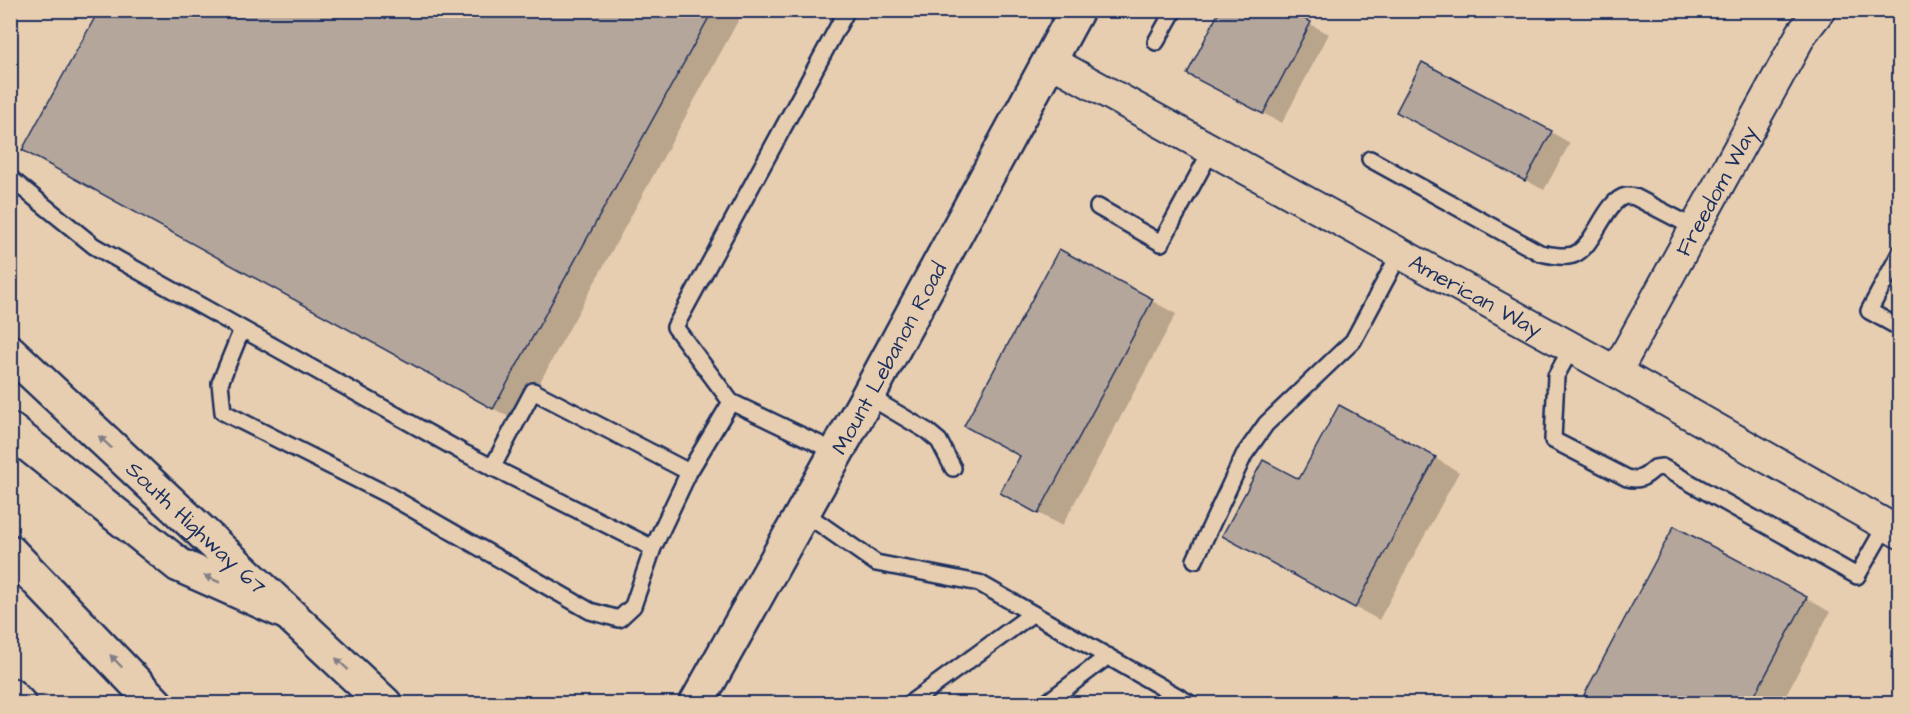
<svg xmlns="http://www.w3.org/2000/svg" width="1910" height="714" font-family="'Architects Daughter',sans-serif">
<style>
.shadow{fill:#0003}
.building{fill:#b5a69c;stroke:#1b2f5e;stroke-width:1.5}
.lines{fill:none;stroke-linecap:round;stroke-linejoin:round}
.lane-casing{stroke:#1b2f5e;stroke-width:20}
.street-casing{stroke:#1b2f5e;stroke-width:34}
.secondary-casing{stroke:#1b2f5e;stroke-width:38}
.highway-casing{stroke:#1b2f5e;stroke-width:38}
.lane{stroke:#e8ceb0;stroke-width:15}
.street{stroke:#e8ceb0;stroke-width:30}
.secondary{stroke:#e8ceb0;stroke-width:33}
.highway{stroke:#e8ceb0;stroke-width:33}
.oneway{fill:#827e87}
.labels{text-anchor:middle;stroke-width:6;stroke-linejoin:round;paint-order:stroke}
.street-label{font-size:22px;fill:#1b2f5e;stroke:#e8ceb0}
</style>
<rect width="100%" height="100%" fill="#e8ceb0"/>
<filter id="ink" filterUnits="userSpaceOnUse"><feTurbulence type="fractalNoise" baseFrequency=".0167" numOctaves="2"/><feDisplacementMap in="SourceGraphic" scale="12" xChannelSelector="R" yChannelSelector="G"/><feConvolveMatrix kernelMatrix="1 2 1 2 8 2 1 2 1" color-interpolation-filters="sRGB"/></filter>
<g filter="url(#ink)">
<path class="shadow" d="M100 10H744L518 422 47 163Z
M1310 24 1329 34 1282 123 1208 85Z
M1416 122 1551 132 1570 143 1544 190Z
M1060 251 1176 314 1062 526 1025 506 1021 456Z
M1435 458 1459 472 1379 620 1248 550 1300 481Z
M1806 598 1830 612 1781 704H1601Z"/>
<path class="building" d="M99 10H713L493 409 22 150Z
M1220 10H1288L1311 22 1263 114 1187 74Z
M1422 62 1552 131 1525 181 1396 112Z
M1059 249 1153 299 1038 514 1000 493 1020 456 964 426Z
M1339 405 1436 457 1355 608 1222 536 1263 460 1299 479Z
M1674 526 1807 597 1750 704H1599L1584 695Z"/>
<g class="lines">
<defs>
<path id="lane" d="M1156 42 1174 10
M1370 159 1540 253C1551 255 1562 258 1573 255 1595 247 1605 200 1626 196 1629 196 1632 196 1635 197L1695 228
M10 178 94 246 462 452 653 548 689 472 731 402 836 452
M1098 207 1161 243 1212 149
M1900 253 1869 311 1900 328
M242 329 220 383 223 412 388 495 590 611 619 619 633 606 653 548
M1572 347 1556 376 1553 440 1627 478C1640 481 1645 477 1655 468L1662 467 1857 576 1886 525
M868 396 927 431 939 441 953 468
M731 402 675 327 847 10
M492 468 533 391 689 472
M803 512 876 563 979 583 1191 704
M1195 560 1244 455 1266 424 1353 341 1400 253
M909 704 1032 614
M1045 704 1108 656"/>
<g id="street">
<path id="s1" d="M1050 61 1616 372 1900 533"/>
<path id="s2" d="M1616 372 1802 33 1820 10"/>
</g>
<g id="secondary">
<path id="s3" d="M10 352 385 704"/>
<path id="s4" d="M696 704 868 396 1077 10"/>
</g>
<path id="highway" d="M10 430 179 565 285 612
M10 552 156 704
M10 695 19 704"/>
</defs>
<use href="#lane" class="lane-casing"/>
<use href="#street" class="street-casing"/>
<use href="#secondary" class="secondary-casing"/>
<use href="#highway" class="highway-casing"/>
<use href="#lane" class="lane"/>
<use href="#street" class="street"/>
<use href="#secondary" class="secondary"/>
<use href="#highway" class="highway"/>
</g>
<defs><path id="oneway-solid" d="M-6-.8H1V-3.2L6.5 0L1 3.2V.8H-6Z" transform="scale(1.5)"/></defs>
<g class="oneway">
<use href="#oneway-solid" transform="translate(105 442) rotate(-137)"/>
<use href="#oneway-solid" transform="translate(212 579) rotate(-156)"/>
<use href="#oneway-solid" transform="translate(116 661) rotate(-134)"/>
<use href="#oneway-solid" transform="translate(342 664) rotate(-137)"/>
</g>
</g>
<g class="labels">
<g class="street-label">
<text dy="8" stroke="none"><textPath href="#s2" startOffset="207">Freedom Way</textPath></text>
<text dy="8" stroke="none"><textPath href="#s1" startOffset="486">American Way</textPath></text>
<text dy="8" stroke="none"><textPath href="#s4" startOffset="396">Mount Lebanon Road</textPath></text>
<text dy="8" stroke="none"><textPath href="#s3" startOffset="256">South Highway 67</textPath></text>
</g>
</g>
<rect width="1910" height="714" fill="none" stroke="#e8ceb0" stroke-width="36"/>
<rect x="18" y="18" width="1874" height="678" fill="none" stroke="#1b2f5e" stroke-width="2" filter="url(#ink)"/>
</svg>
